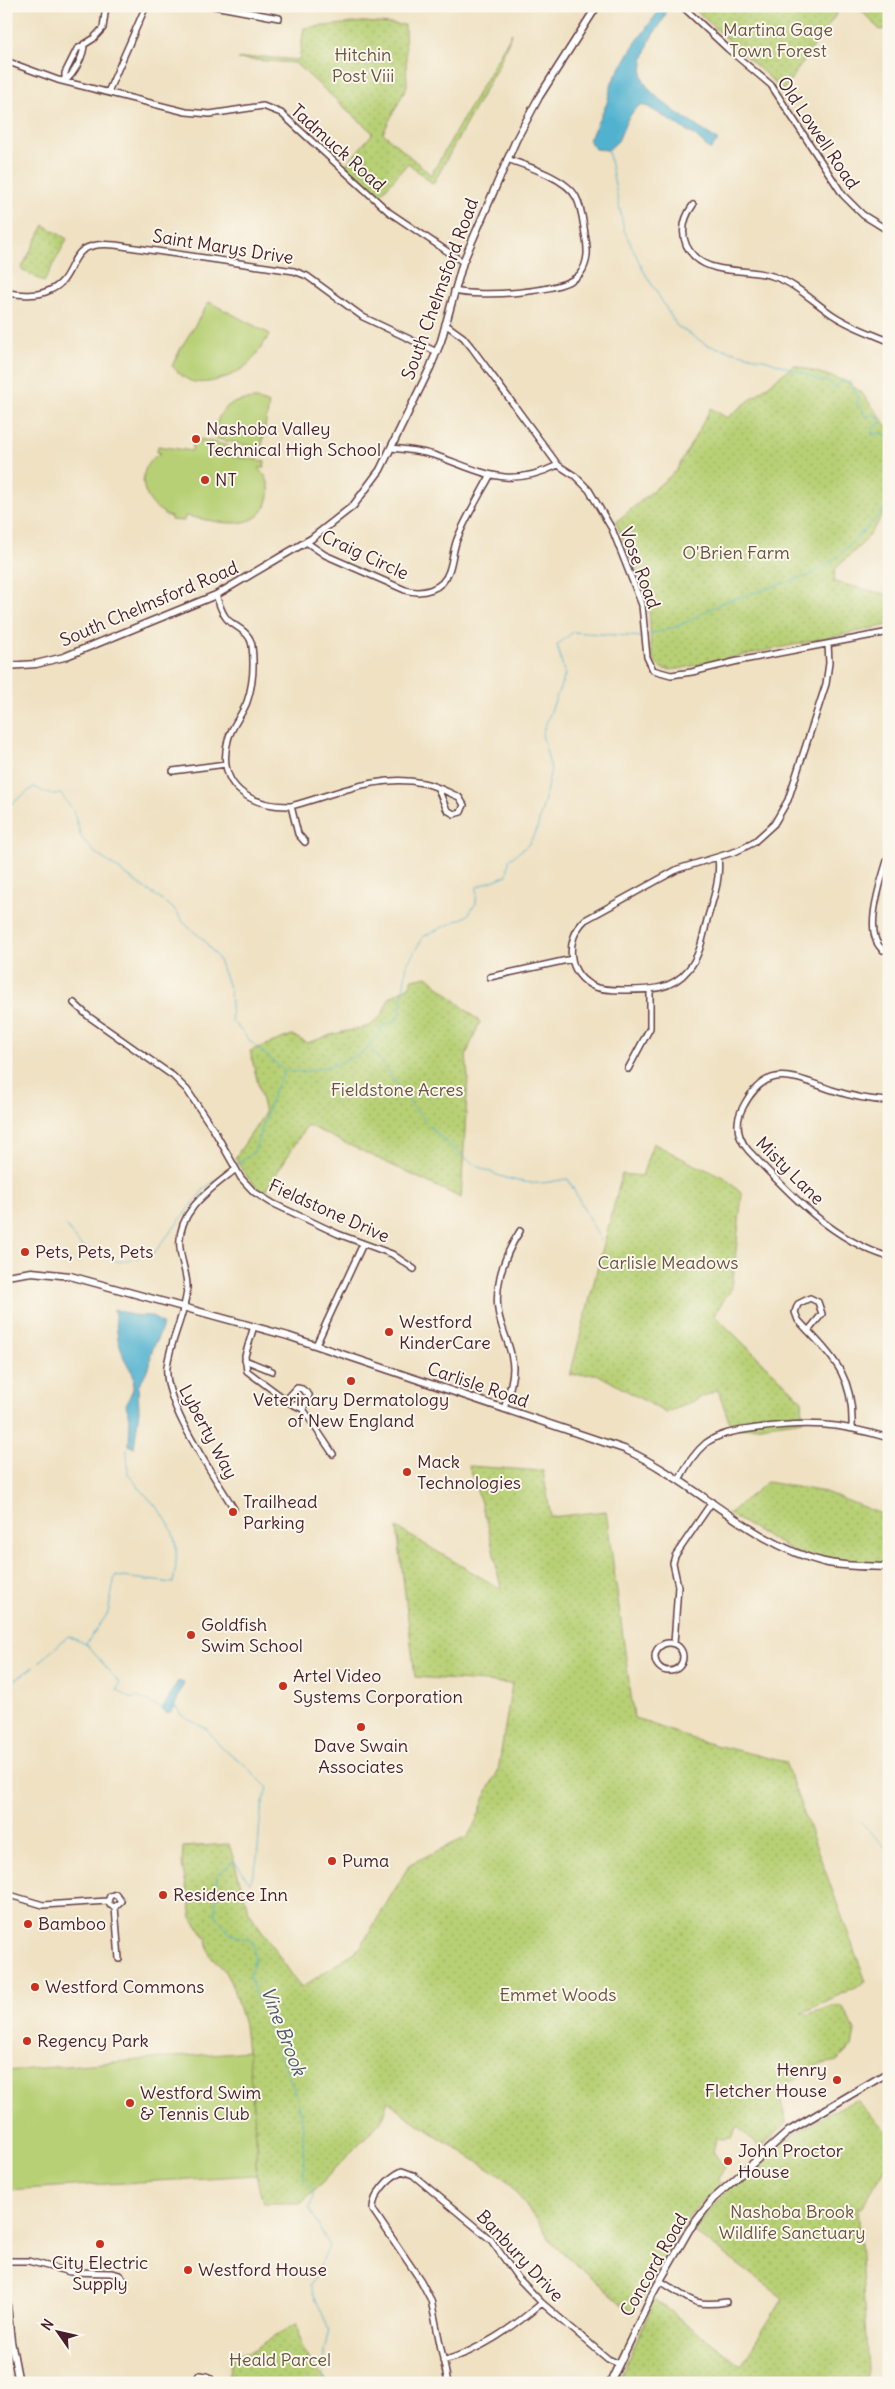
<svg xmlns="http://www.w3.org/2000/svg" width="895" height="2389" font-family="Delius,sans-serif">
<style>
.grass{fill:url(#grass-dots);stroke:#807850}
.pitch{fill:#b7d075;stroke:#807850}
.water{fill:#51b2d0;stroke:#4e687e}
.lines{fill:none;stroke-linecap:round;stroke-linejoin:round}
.stream{stroke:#51b2d0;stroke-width:1}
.minor-casing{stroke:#633c42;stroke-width:8}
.major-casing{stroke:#633c42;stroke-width:9}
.minor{stroke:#fff;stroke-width:5}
.major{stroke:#fff;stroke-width:6}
.poi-dot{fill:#c8321e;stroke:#fbf7ec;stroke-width:2}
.labels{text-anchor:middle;stroke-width:4;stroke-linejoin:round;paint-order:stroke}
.park-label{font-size:18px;fill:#6b5441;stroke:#fbf7ec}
.street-label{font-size:18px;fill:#4a1f2b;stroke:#fbf7ec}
.poi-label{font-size:18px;fill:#4a1f2b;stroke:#fbf7ec;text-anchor:start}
.water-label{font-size:19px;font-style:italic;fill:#4d5a6d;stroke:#fbf7ec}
</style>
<defs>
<pattern id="grass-dots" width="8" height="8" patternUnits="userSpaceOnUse" patternTransform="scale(1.25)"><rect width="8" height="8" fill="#b7d075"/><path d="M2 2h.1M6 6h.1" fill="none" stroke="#9fb265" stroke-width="1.8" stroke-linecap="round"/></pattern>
</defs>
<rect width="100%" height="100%" fill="#fbf7ec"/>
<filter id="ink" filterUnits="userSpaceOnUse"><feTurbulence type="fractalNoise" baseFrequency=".02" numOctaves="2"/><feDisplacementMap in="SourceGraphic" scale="10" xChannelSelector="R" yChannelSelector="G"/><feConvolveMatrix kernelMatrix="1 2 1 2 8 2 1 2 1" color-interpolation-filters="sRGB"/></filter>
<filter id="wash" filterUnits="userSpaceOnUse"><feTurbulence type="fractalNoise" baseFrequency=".0096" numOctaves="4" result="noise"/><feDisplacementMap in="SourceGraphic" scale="20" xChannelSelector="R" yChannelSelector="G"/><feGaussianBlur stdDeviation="1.12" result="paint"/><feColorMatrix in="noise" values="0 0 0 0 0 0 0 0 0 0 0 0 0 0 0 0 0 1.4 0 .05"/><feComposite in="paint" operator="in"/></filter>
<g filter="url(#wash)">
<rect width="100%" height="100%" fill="#efe1c2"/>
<path class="grass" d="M691 6H842L782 92 773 81Z
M857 6H889V28L880 30Z
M363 22 405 25 407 86 383 133 431 175 512 33 498 66 433 184 408 163 378 197 344 167 373 133 295 63 238 59 263 57 299 60 304 28Z
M44 225 67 239 44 282 21 269Z
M794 365 845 381 861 392 889 428V507L864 542 835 569 834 582 889 595V625L692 666C683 668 670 672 661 668 646 660 652 628 649 613 645 586 626 549 616 522L676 471 711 408 727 418Z
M427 976 480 1022 466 1055 468 1077 461 1198 307 1125 265 1192C250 1183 243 1172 235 1158L265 1113 250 1051 292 1035 307 1043 334 1034 370 1026 382 1015 389 998 409 986 413 979Z
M653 1143 693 1164 724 1177 742 1194 732 1288 714 1315 802 1400 803 1420 732 1430 718 1390 666 1413 597 1374 570 1375 622 1174 642 1176Z
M469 1466 543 1471 551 1517 606 1511 634 1718 699 1741 785 1762 866 1982 802 2013 808 2014 837 2005 843 2007 855 2031 852 2046 837 2061 816 2065 782 2087 777 2086 787 2124 759 2148 737 2126 731 2138 719 2139 715 2136 716 2140 713 2151 724 2167 717 2179 721 2184 689 2216 633 2314 554 2245 508 2181 409 2118 388 2101 381 2121 302 2203H263L256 2175V2136L244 2025 232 1985 224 1970 210 1955 207 1941 192 1917 182 1864 183 1847 229 1844 249 1912 301 1988 360 1948 410 1864 467 1837 475 1824 487 1791 498 1771 512 1684 415 1677 397 1528 501 1589 488 1525Z
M767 1482 825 1492 889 1517V1564H842L798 1554 728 1514Z
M856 2100 889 2134V2162L861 2208 858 2206 868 2370 865 2383H617L655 2300 741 2365 783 2298 694 2232C730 2176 796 2127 856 2100Z
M297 2323C300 2353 311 2361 329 2383H226L234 2355 251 2351Z"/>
<path class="pitch" d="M209 302 270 334C264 343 259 352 252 360 241 374 208 387 191 381 183 378 178 372 172 366L181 348Z
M256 399 269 404 262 445 258 448 213 438C219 409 225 401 256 399Z
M200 439 228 446 227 456 265 461 264 468H259C267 477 272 487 268 500 258 536 212 520 185 516L184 521 171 520V517L164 515V513C140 500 134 467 161 453L157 452 158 446 192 451 193 442 199 443Z
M248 2051 256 2136V2175L6 2190V2071Z"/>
<path class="water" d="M666 6C668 19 655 29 650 40 646 50 640 68 643 78 647 97 699 127 716 139L718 141 710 150 694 135 648 107 641 105 635 109 627 120 618 141 608 150 595 149 589 140 607 103 612 82 634 45 661 8Z
M114 1309 132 1315 151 1316 162 1323V1328L151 1353 150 1365 138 1387 139 1411 134 1448 129 1445 130 1418 126 1405 133 1389 134 1376 124 1358 118 1339Z
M178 1681 184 1683 172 1712 167 1714 162 1710Z"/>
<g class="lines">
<path class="stream" d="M608 150 624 230 643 270 677 326 707 345 767 360 809 375 818 381H827L835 388 840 382H850L859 399 856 404 862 408 865 416 877 415 881 423 873 427 872 435 880 433 889 436
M650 634 681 625 721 603 813 574 838 556 880 514 889 500
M6 808 34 787 49 794H61L73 810 81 837 94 852 174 909 185 924 204 940 219 960 230 990 232 1021 254 1045 285 1071 304 1072 334 1065 366 1051 382 1027 399 1018 407 964 424 936 467 916 476 903 477 887 507 875 509 860 529 844 537 829 544 802 551 769 542 734 565 675 557 645 573 632 643 637
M370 1046C410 1104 456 1178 534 1183 545 1184 557 1180 568 1179L601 1241
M236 1165 254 1152 275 1088 285 1072
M66 1226 81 1246 119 1262 154 1253 205 1188 233 1167
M86 1644 108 1613 115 1576 173 1583C186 1524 160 1515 128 1474L127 1449
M40 1662 68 1636 86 1644 120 1683 117 1690 132 1699 138 1697 162 1709
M6 1686 33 1667
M173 1709 176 1707 182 1716 207 1729 220 1746 244 1764 268 1788C265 1796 262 1805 261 1814 257 1840 261 1856 250 1883L234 1860 217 1875 215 1914 230 1934 253 1941 255 1959 249 1976 298 2100 303 2129 304 2180 314 2190 310 2209 329 2247 310 2286 329 2329 324 2352V2383
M860 1821 889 1851"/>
</g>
</g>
<g filter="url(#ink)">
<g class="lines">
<defs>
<path id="minor" d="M214 6 279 18
M682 6 728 49 771 85 843 195 863 215 889 231
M6 61 58 80 186 112 210 114 263 106 281 113 389 212 463 262
M65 81V73L77 49 93 39 103 28 106 6
M65 81C74 74 84 56 84 44
M108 92 146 6
M693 205C681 221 679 242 695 257 713 275 749 268 772 276 796 283 813 302 833 315 851 327 870 333 889 341
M454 291C478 297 563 294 580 274 589 262 588 248 585 234 583 222 582 208 576 197 566 178 527 166 507 159
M6 293C20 294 35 297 48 291 82 278 61 239 115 245L294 271 307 276 363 317 437 352
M445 324 463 337 472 348 558 465 575 476 589 490 612 529 642 605 647 657 653 670 671 675 692 672 738 661 889 632
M392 448C408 450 423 451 437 456 485 473 508 489 558 465
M306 542 325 555 405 590C422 595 443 590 449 571 453 560 453 548 458 537 467 516 479 496 490 476
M216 595C219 603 221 612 227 619 236 628 250 631 252 646 254 663 253 685 247 702 242 715 231 727 228 740 216 786 250 807 291 806 333 795 378 773 423 783 435 785 447 792 459 797L464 805 461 812 454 814 447 810 438 789
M173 771 226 764
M291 806 298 834 305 842
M718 857C721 879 713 899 707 920 703 937 700 956 688 970 671 991 647 990 622 990 613 990 604 990 595 987 567 975 564 940 585 920L678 869 737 851 753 843 774 824 788 800 826 684 829 663 828 644
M883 950C861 933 883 876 889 854
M490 977 572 959
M74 1003 88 1016 173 1076 187 1090 215 1132 241 1178 254 1192 272 1203 338 1234 392 1254 414 1269
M628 1069 650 1028V991
M889 1101C870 1100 850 1096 832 1090 793 1077 767 1061 743 1107 735 1122 737 1137 748 1150 788 1192 831 1240 889 1257
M254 1326 245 1356 247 1371 290 1403 303 1409 333 1454
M808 1331 822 1314 818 1302 810 1298 798 1304 795 1312 798 1320C832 1357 854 1374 852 1427
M316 1345 363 1244
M245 1360 272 1371
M286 1400 297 1388 302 1389 309 1395 303 1409
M504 1409C508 1396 513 1382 513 1368 513 1351 505 1338 501 1323 491 1292 503 1257 520 1231
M679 1480C686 1466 694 1453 706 1443 721 1432 739 1431 757 1428 809 1421 838 1423 889 1438
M234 1509C214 1475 163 1404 167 1367 170 1340 185 1316 187 1289 188 1276 181 1262 180 1248 176 1211 211 1189 236 1169
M655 1657a14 14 0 1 1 28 0a14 14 0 1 1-28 0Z
M674 1644 678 1586 673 1563 675 1556 712 1502
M6 1894 43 1905 108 1901 110 1896 116 1894 121 1901 115 1907 110 1905 108 1901
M115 1907 119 1959
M6 2261H28L70 2272 111 2273 119 2275 126 2281
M660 2281C688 2297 691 2308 726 2302
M443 2361C481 2350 512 2328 542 2303
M194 2383 199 2375 207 2376 211 2379V2383
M448 2383 431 2300 421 2281 373 2210C372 2195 389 2177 402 2171L413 2175 491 2240 518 2278 542 2303 608 2359 619 2364"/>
<path id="major" d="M6 666 36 664 64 657 216 595 311 539 353 506 380 470 430 368 441 341 463 262 516 140 539 97 597 6
M6 1276 32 1272 70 1276 288 1336 624 1449C692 1479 752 1545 824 1562 845 1567 867 1566 889 1567
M6 2296 11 2341 19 2383
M610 2383 653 2293 689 2230 713 2199 789 2131 889 2072"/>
</defs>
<use href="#minor" class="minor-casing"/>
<use href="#major" class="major-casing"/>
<use href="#minor" class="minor"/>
<use href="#major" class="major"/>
</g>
</g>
<g class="poi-dot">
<circle cx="196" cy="439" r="5"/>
<circle cx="205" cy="480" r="5"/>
<circle cx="25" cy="1252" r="5"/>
<circle cx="389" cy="1332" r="5"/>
<circle cx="351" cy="1381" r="5"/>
<circle cx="407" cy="1472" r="5"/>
<circle cx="233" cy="1512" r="5"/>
<circle cx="191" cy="1635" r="5"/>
<circle cx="283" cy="1686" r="5"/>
<circle cx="361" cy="1727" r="5"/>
<circle cx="332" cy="1861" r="5"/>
<circle cx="163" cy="1895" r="5"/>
<circle cx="28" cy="1924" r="5"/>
<circle cx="35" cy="1987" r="5"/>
<circle cx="27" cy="2041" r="5"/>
<circle cx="837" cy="2080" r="5"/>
<circle cx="130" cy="2103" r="5"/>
<circle cx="728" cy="2161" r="5"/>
<circle cx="100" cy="2244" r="5"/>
<circle cx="188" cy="2270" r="5"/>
</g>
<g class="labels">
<g class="park-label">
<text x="778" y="36">Martina Gage<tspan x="778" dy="21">Town Forest</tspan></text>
<text x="363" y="61">Hitchin<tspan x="363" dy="21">Post Viii</tspan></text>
<text x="736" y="559">O'Brien Farm</text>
<text x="397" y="1096">Fieldstone Acres</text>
<text x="668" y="1269">Carlisle Meadows</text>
<text x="558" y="2001">Emmet Woods</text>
<text x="792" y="2218">Nashoba Brook<tspan x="792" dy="21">Wildlife Sanctuary</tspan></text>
<text x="280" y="2366">Heald Parcel</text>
</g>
<g class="street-label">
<text transform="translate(818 133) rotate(56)" y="6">Old Lowell Road</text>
<text transform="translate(338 148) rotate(42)" y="6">Tadmuck Road</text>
<text transform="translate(223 247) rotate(9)" y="6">Saint Marys Drive</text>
<text transform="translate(440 289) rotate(-70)" y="6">South Chelmsford Road</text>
<text transform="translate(365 555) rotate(25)" y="6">Craig Circle</text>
<text transform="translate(640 568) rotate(70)" y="6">Vose Road</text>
<text transform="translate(149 604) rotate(-23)" y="6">South Chelmsford Road</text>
<text transform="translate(790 1171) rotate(45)" y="6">Misty Lane</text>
<text transform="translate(329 1211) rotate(24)" y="6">Fieldstone Drive</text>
<text transform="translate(478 1385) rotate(19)" y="6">Carlisle Road</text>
<text transform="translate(208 1432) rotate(62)" y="6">Lyberty Way</text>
<text transform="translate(520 2256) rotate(47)" y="6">Banbury Drive</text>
<text transform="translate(654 2265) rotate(-60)" y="6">Concord Road</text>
</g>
<g class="poi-label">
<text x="206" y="435">Nashoba Valley<tspan x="206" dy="21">Technical High School</tspan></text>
<text x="215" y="486">NT</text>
<text x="35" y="1258">Pets, Pets, Pets</text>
<text x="399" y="1328">Westford<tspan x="399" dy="21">KinderCare</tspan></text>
<text x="351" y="1406" text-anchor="middle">Veterinary Dermatology<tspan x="351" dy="21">of New England</tspan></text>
<text x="417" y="1468">Mack<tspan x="417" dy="21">Technologies</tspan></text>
<text x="243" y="1508">Trailhead<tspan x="243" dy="21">Parking</tspan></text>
<text x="201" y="1631">Goldfish<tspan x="201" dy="21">Swim School</tspan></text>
<text x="293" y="1682">Artel Video<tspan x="293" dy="21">Systems Corporation</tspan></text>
<text x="361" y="1752" text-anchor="middle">Dave Swain<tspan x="361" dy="21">Associates</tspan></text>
<text x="342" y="1867">Puma</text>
<text x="173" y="1901">Residence Inn</text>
<text x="38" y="1930">Bamboo</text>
<text x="45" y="1993">Westford Commons</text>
<text x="37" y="2047">Regency Park</text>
<text x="827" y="2076" text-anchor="end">Henry<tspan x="827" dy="21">Fletcher House</tspan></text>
<text x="140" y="2099">Westford Swim<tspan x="140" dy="21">&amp; Tennis Club</tspan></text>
<text x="738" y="2157">John Proctor<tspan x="738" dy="21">House</tspan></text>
<text x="100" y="2269" text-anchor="middle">City Electric<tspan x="100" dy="21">Supply</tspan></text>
<text x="198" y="2276">Westford House</text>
</g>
<g class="water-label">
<text transform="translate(284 2031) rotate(69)" y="7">Vine Brook</text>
</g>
</g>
<rect width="895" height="2389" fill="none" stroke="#fbf7ec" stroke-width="25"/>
<g transform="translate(58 2332) rotate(304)" stroke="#fbf7ec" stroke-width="4" paint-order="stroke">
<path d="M0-4L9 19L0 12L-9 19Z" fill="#4a1f2b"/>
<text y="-8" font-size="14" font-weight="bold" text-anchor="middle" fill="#4a1f2b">N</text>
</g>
</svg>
